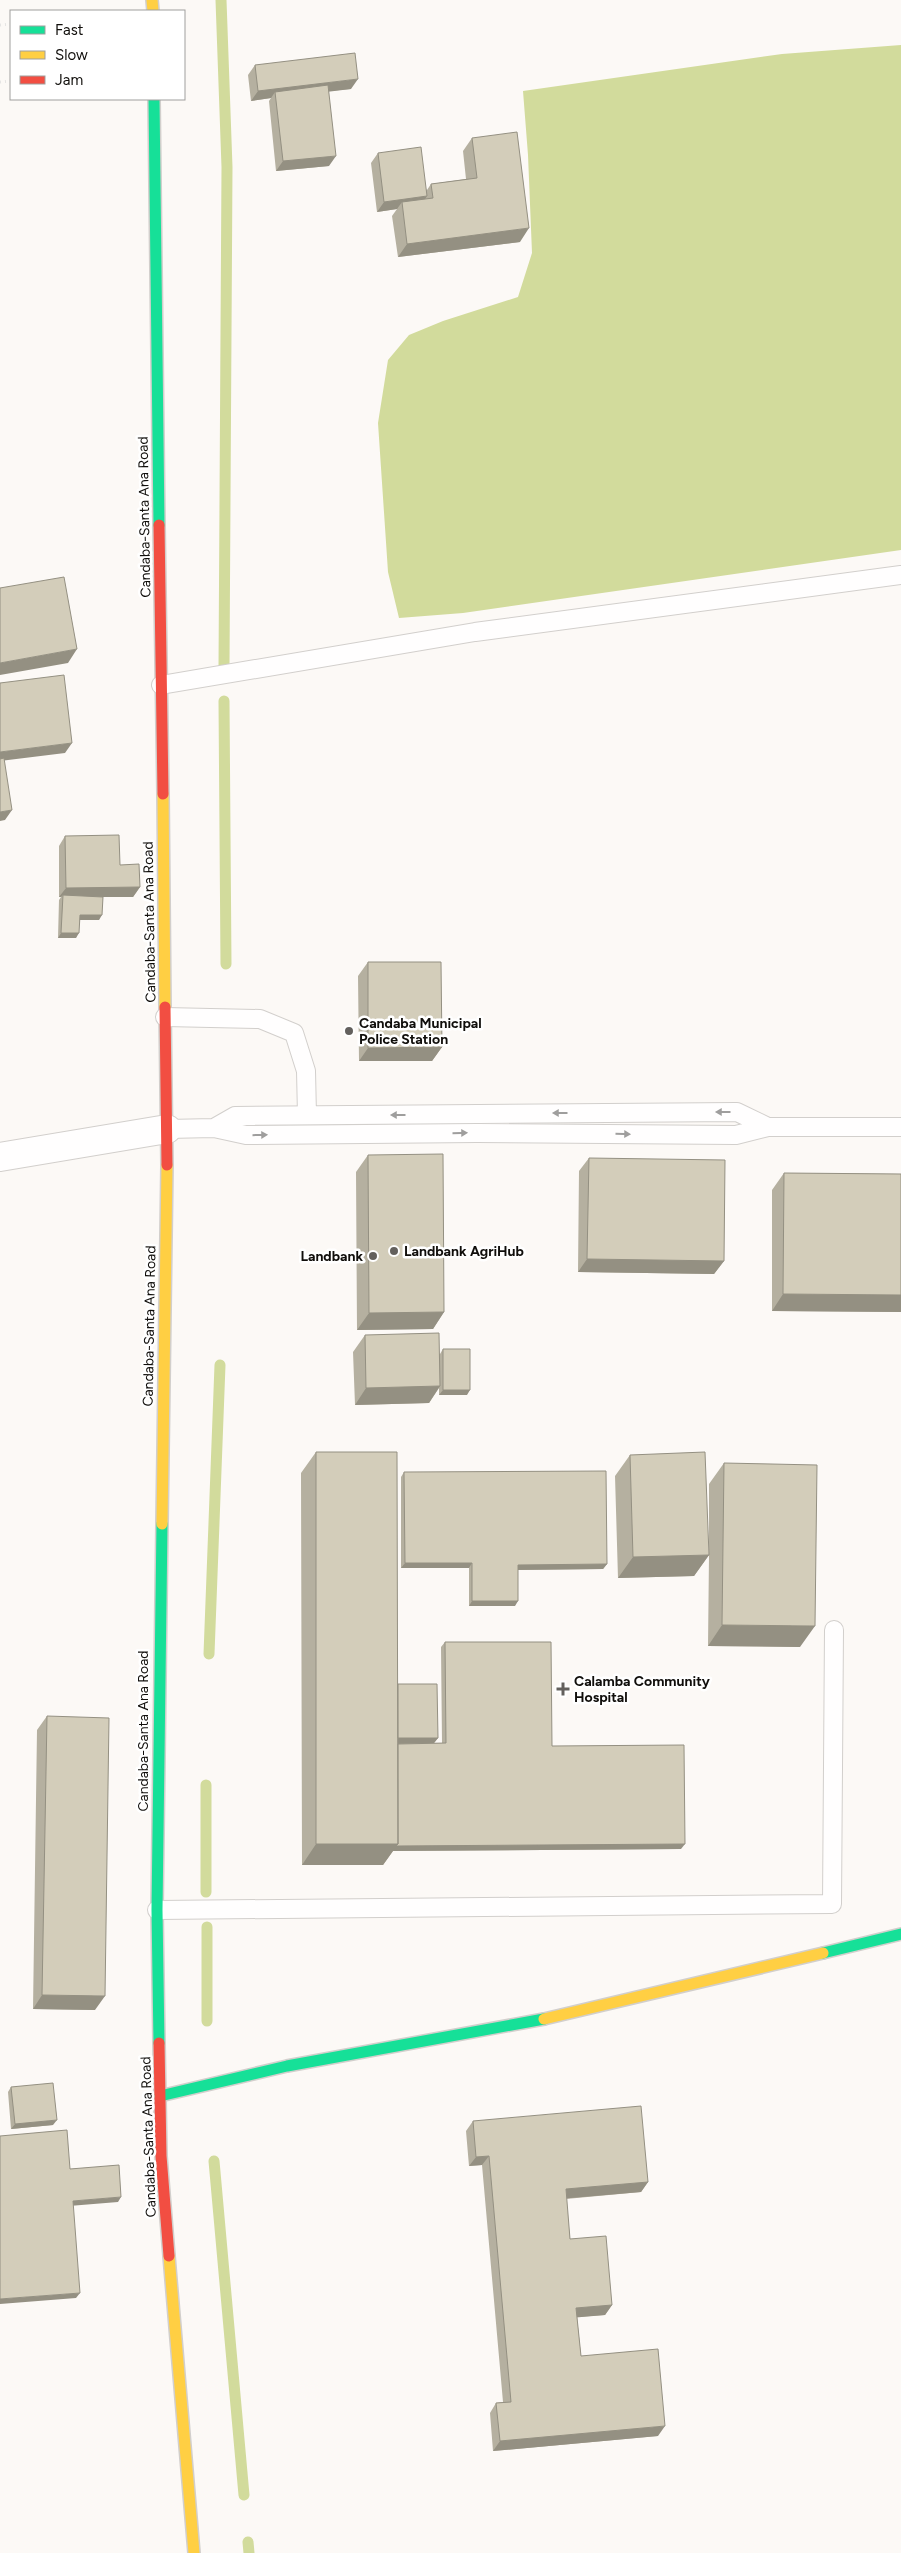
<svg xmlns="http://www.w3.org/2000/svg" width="901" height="2553" font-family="Figtree,sans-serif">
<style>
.water{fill:#d2db9c}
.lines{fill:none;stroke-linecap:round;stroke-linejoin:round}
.stream{stroke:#d2db9c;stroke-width:11}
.lane-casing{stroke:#d2cfcc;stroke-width:20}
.street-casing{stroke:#d2cfcc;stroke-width:30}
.fast-casing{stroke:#d2cfcc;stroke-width:14}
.slow-casing{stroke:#d2cfcc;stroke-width:14}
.jam-casing{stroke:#d2cfcc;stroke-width:14}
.path{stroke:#e5e4e3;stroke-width:3;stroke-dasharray:1 4;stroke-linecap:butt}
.lane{stroke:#fffefe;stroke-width:18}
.street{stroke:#fffefe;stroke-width:28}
.fast{stroke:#16e098;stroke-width:11}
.slow{stroke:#ffcf43;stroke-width:11}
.jam{stroke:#f24e42;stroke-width:11}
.wall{fill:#b5b0a0}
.shaded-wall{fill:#949082}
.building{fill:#d3cdba;stroke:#949082}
.oneway{fill:#9f9e9d}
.poi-dot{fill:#63605d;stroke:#fff;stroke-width:2}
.labels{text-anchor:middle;stroke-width:5;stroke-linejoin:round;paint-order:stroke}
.street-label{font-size:14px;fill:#100e0b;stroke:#fff}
.poi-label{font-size:14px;font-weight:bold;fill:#100e0b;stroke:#fff;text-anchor:start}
</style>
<rect width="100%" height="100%" fill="#fcf9f6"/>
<path class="water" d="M901 45V550L463 613 399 618 388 572 378 423 388 360 409 335 443 321 518 297 532 253 528 155 523 91 782 54Z"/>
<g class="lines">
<path class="stream" d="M221 0 227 167 224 667
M224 701 226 964
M209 1654 220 1365
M206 1785V1892
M207 1927V2021
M214 2161 244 2495
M248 2542 249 2553"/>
<defs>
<path id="lane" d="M161 685 475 632 901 575
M165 1017 260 1019 294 1033 306 1071 307 1115
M214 1128 235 1116 737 1112 768 1127
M167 1129 214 1128 246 1135 477 1133 736 1135 768 1127H901
M157 1910 832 1904 834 1630"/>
<path id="street" d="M0 1157 167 1129"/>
<path id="fast" d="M154 99 159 525
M823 1953 901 1934
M159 2043 157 1910 162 1524
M160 2096 287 2066 544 2019"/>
<path id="slow" d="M152 0 153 11
M163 794 165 1007
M162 1524 167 1165
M544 2019 823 1953
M169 2256 194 2553"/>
<path id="jam" d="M159 525 163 794
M165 1007 167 1165
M159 2043 161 2156 169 2256"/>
</defs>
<use href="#lane" class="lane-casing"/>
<use href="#street" class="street-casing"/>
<use href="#fast" class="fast-casing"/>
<use href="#slow" class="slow-casing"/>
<use href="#jam" class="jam-casing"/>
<path class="path" d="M0 25 11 24
M0 82 11 81"/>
<use href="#lane" class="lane"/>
<use href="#street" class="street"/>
<use href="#fast" class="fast"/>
<use href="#slow" class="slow"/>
<use href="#jam" class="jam"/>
</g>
<path class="wall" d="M255 65 351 89 329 91V166L276 171 269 101 271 98 251 101 248 75Z
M472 138 520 242 398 257 392 216 397 209 377 212 371 163 378 153 427 190 431 184 466 179 463 151Z
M65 836 120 865 140 887 133 897H103L99 920H80L76 938H58L59 900 61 897H59V846Z
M368 962 442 1047 432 1061H359L358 976Z
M368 1155 444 1312 433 1329 357 1330 356 1172Z
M589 1158 724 1261 714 1274 578 1272 579 1171Z
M784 1173 901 1174V1312L772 1311V1190Z
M365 1335 440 1354 443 1349 467 1395H439V1388L429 1403 355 1405 353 1352Z
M316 1452 398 1684 438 1738 434 1743H442L441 1647 445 1642 552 1746 681 1849 393 1851 383 1865H302L301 1473Z
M630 1455 709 1554V1484L724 1463 800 1647 708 1646 709 1555 694 1576 618 1578 615 1476Z
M404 1472 607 1564 603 1569 518 1570 515 1606H469V1568H401V1477Z
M47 1716 95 2010 33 2009 37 1730Z
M11 2087 53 2125 11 2129 8 2092Z
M473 2121 648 2182 641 2192 566 2199 570 2239 612 2305 605 2315 577 2317 581 2356 658 2436 493 2451 490 2413 496 2403 503 2402 482 2165 469 2166 466 2131Z"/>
<path class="shaded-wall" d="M358 79 351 89 276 98 275 92 271 98 251 101 258 91Z
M336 156 329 166 276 171 283 161Z
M427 196 421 206 402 202 397 209 377 212 384 202Z
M529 228 520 242 398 257 407 244Z
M77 649 68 663 0 675V663Z
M72 743 65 753 0 761V752Z
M12 810 5 820 0 821V812Z
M140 887 133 897H63V895L61 897H59L66 888Z
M80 915H102L99 920H76Z
M61 933H79L76 938H58Z
M442 1047 432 1061H359L368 1048Z
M587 1259 724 1261 714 1274 578 1272Z
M783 1294 901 1295V1312L772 1311Z
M444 1312 433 1329 357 1330 369 1313Z
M440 1386 429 1403 355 1405 366 1388Z
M443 1390H470L467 1395H439Z
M709 1555 694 1576 618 1578 633 1557Z
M405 1563H472L469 1568H401Z
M607 1564 603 1569 514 1570 518 1565Z
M472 1601H518L515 1606H469Z
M722 1625 815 1626 800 1647 708 1646Z
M395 1738H438L434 1743 391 1744Z
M316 1844H685L681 1849 393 1851 383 1865H302Z
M42 1995 105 1996 95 2010 33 2009Z
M57 2120 53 2125 11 2129 15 2124Z
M489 2156 482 2165 469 2166 476 2157Z
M648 2182 641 2192 559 2199 566 2189Z
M121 2197 118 2202 69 2206 73 2201Z
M80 2293 76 2298 0 2304V2299Z
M612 2305 605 2315 570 2318 576 2308Z
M665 2426 658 2436 493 2451 500 2441Z"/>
<path class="building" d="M355 53 358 79 258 91 255 65Z
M328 85 336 156 283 161 275 92Z
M517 132 529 228 407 244 402 202 433 198 431 184 477 178 472 138Z
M421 147 427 196 384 202 378 153Z
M64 577 77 649 0 663V588Z
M64 675 72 743 0 752V683Z
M4 758 12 810 0 812V759Z
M119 835 120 865 139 864 140 887 66 888 65 836Z
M63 895 103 897 102 915H80L79 933H61Z
M368 962H441L442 1047 368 1048Z
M443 1154 444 1312 369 1313 368 1155Z
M589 1158 725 1160 724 1261 587 1259Z
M784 1173 901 1174V1295L783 1294Z
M439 1333 440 1386 366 1388 365 1335Z
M443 1349H470V1390H443Z
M316 1452H397L398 1844H316Z
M705 1452 709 1555 633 1557 630 1455Z
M724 1463 817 1465 815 1626 722 1625Z
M606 1471 607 1564 518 1565V1601H472V1563H405L404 1472Z
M445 1642H551L552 1746 684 1745 685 1844 396 1846 398 1844V1744L446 1743Z
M398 1684H437L438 1738H398Z
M47 1716 109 1718 105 1996 42 1995Z
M53 2083 57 2120 15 2124 11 2087Z
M641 2106 648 2182 566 2189 570 2239 606 2236 612 2305 576 2308 581 2356 658 2349 665 2426 500 2441 496 2403 511 2402 489 2156 476 2157 473 2121Z
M67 2130 70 2169 119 2165 121 2197 73 2201 80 2293 0 2299V2136Z"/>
<defs><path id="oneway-solid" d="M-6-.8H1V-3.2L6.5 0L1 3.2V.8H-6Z" transform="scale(1.25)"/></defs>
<g class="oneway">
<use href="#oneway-solid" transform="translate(723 1112) rotate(180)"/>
<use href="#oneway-solid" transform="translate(560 1113) rotate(180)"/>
<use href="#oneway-solid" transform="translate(398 1115) rotate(180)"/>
<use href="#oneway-solid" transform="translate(460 1133) rotate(-1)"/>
<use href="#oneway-solid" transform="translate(623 1134) rotate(1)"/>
<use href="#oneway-solid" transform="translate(260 1135) rotate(-1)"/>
</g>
<g class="poi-dot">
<circle cx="349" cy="1031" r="5"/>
<circle cx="394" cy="1251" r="5"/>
<circle cx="373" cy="1256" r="5"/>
<path d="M560.5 1681.5h5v5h5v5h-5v5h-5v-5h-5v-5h5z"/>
</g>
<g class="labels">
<g class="street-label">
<text transform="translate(144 517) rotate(-91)" y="5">Candaba-Santa Ana Road</text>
<text transform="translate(149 922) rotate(-91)" y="5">Candaba-Santa Ana Road</text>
<text transform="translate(149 1326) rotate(-89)" y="5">Candaba-Santa Ana Road</text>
<text transform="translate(143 1731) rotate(-90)" y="5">Candaba-Santa Ana Road</text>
<text transform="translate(148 2137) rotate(-92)" y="5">Candaba-Santa Ana Road</text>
</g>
<g class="poi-label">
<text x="359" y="1028">Candaba Municipal<tspan x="359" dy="16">Police Station</tspan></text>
<text x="404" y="1256">Landbank AgriHub</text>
<text x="363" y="1261" text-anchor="end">Landbank</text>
<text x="574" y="1686">Calamba Community<tspan x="574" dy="16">Hospital</tspan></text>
</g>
</g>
<rect x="10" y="10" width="175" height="90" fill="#ffffff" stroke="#9f9f9d"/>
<rect x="20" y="26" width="25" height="8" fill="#16e098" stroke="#9f9f9d"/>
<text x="55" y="35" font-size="15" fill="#100e0b">Fast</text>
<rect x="20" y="51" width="25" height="8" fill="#ffcf43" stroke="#9f9f9d"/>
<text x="55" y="60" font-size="15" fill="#100e0b">Slow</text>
<rect x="20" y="76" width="25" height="8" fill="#f24e42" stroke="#9f9f9d"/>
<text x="55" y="85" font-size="15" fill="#100e0b">Jam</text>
</svg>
